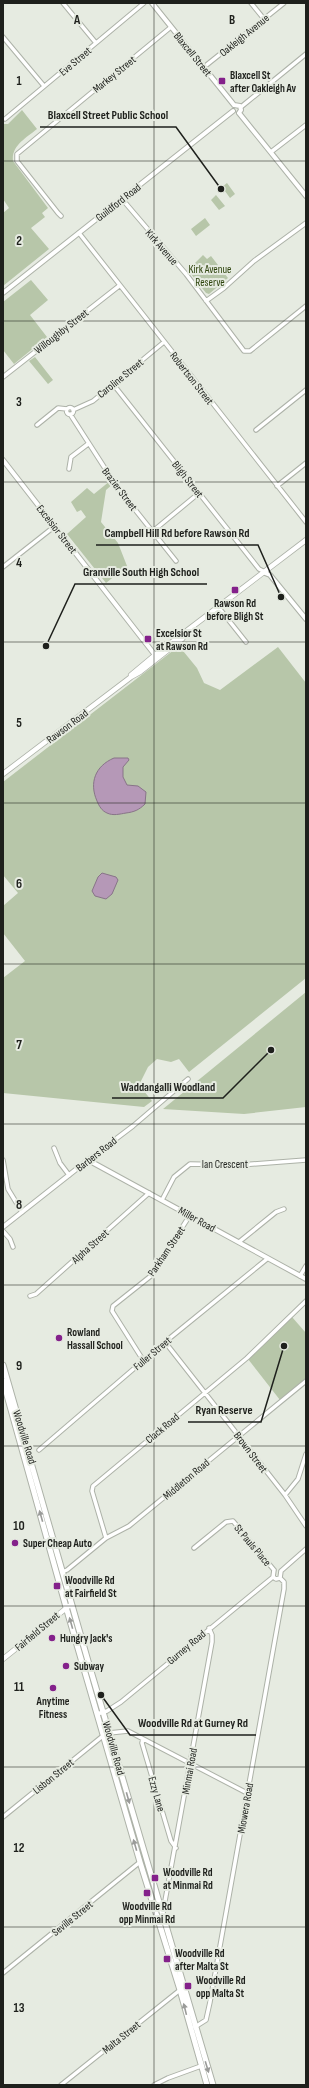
<svg xmlns="http://www.w3.org/2000/svg" width="309" height="2088" font-family="'Sofia Sans Condensed',sans-serif">
<style>
.green{fill:#b7c6a9}
.water{fill:#b598b7;stroke:#887488}
.lines{fill:none;stroke-linecap:round;stroke-linejoin:round}
.minor-casing{stroke:#adb2a8;stroke-width:5.5}
.tertiary-casing{stroke:#adb2a8;stroke-width:6}
.secondary-casing{stroke:#adb2a8;stroke-width:6}
.primary-casing{stroke:#adb2a8;stroke-width:7}
.minor{stroke:#fff;stroke-width:3.5}
.tertiary{stroke:#fff;stroke-width:4}
.secondary{stroke:#fff;stroke-width:4.5}
.primary{stroke:#fff;stroke-width:5}
.oneway{fill:#9a9b99}
.grid{fill:none;stroke:#1e201c;stroke-width:1;stroke-opacity:0.55}
.poi-dot{fill:#84218b;stroke:#e6ebe1;stroke-width:1.5}
.labels{text-anchor:middle;stroke-width:4;stroke-linejoin:round;paint-order:stroke}
.street-label{font-size:11px;fill:#1e201c;stroke:#e6ebe1}
.poi-label{font-size:11px;font-weight:bold;fill:#1e201c;stroke:#e6ebe1;text-anchor:start}
.park-label{font-size:11px;fill:#2f450e;stroke:#e6ebe1}
.grid-label{font-size:13px;text-anchor:middle;font-weight:bold;fill:#1e201c;stroke:#e6ebe1;stroke-width:4;stroke-linejoin:round;paint-order:stroke}
.leader{fill:none;stroke:#1e201c;stroke-width:1.5}
.callout-dot{fill:#1e201c;stroke:#e6ebe1;stroke-width:1.5}
.callout-label{font-size:12px;text-anchor:middle;font-weight:bold;fill:#1e201c;stroke:#e6ebe1;stroke-width:4;stroke-linejoin:round;paint-order:stroke}
</style>
<rect width="100%" height="100%" fill="#e6ebe1"/>
<path class="green" d="M22 110 37 129C26 138 11 146 13 161L48 208 42 213 45 217 31 228 49 249 3 286V213L9 208 3 199V124H8Z
M227 183 235 194 230 198 222 187Z
M216 195 225 206 219 210 211 200Z
M205 218 210 225 196 236 191 229Z
M203 255 207 259 211 256 228 278 209 294 206 293 188 270Z
M31 280 48 300 30 315 47 337 14 364 3 350V302Z
M35 357 53 380 48 384 29 361Z
M110 481 113 484 106 490 101 522 118 543 127 566 106 583 67 534 86 517 81 510 77 512 71 502 87 488 94 494Z
M179 646 197 668 204 683 220 690 278 647 306 683V978L189 1072 179 1059 171 1062 157 1059 148 1067 139 1085 152 1101 144 1107 3 1093V978L25 961 3 933V906L18 893 3 875V782Z
M306 992V1107L244 1114 163 1109Z
M292 1317 306 1333V1379L280 1400 248 1359Z"/>
<path class="water" d="M114 758H128L129 760 123 767V777L127 785 138 786 146 792 145 804C139 810 134 812 126 813 120 814 113 816 107 813 102 811 99 806 97 801 89 783 95 766 114 758Z
M102 873 116 877 118 880 112 894 106 899 95 896 92 891 98 877Z"/>
<g class="lines">
<defs>
<path id="minor" d="M63 3 96 43
M251 3 264 19
M3 37 44 86
M204 67 284 3
M241 107 306 54
M5 119 144 3
M271 152 306 125
M122 199 186 274 244 351H250L306 306
M61 216 58 213 17 161V154L171 27
M79 233 306 522
M206 301 224 288 254 261 306 223
M3 377 119 286
M113 384 259 569 265 572
M66.5 411a3.5 3.5 0 1 1 7 0a3.5 3.5 0 1 1-7 0Z
M73 410 93 401 164 342
M70 414 117 487 176 561
M37 425 58 408 67 409
M256 430 306 390
M69 469 71 457 88 444
M277 486 306 463
M153 531 199 493
M3 567 55 526
M219 608 246 642
M54 1148 60 1163 69 1175
M3 1160 8 1189 22 1212
M88 1160 133 1126 188 1079
M162 1200 174 1177 190 1164 240 1165 306 1160
M3 1231 10 1239 13 1247
M239 1242 276 1212 284 1209
M300 1276 306 1266
M30 1296 36 1294 149 1193
M165 1342 285 1495 306 1526
M143 1360 112 1311 113 1306 152 1275 190 1215
M39 1450 165 1342 267 1259
M285 1495 298 1479 306 1454
M106 1538 92 1491 93 1486 247 1358 306 1301
M194 1548 226 1522 233 1521 274 1570
M281 1571 306 1549
M62 1572 67 1570 106 1538 129 1526 306 1381
M273 1577 276 1579 280 1578 281 1571
M97 1714 107 1711 121 1702 273 1577 274 1570
M109 1733 128 1731 247 1793
M143 1739 142 1743 171 1841 176 1848
M3 1817 104 1735
M163 1912 212 1642V1635L209 1628
M3 1973 140 1862
M195 2027 206 2020 210 2002 284 1589V1582L280 1578
M61 2085 180 1990
M154 2085 168 2078 201 2066"/>
<path id="tertiary" d="M152 3 234 105
M234 105 240 106 241 110 239 113
M239 113 306 196
M3 293 233 111
M3 460 155 655
M265 573 270 575 306 619
M3 1227 88 1160 306 1279"/>
<path id="secondary" d="M131 675 155 655 306 540
M3 774 131 677 140 672 182 639 186 633
M3 1659 69 1606"/>
<path id="primary" d="M3 1365 88 1661 213 2085
M3 1381 66 1607 140 1862 180 1990 207 2085"/>
</defs>
<use href="#minor" class="minor-casing"/>
<use href="#tertiary" class="tertiary-casing"/>
<use href="#secondary" class="secondary-casing"/>
<use href="#primary" class="primary-casing"/>
<use href="#minor" class="minor"/>
<use href="#tertiary" class="tertiary"/>
<use href="#secondary" class="secondary"/>
<use href="#primary" class="primary"/>
</g>
<defs><path id="oneway-solid" d="M-6-.8H1V-3.2L6.5 0L1 3.2V.8H-6Z"/></defs>
<g class="oneway">
<use href="#oneway-solid" transform="translate(41 1516) rotate(-106)"/>
<use href="#oneway-solid" transform="translate(71 1623) rotate(-106)"/>
<use href="#oneway-solid" transform="translate(128 1798) rotate(74)"/>
<use href="#oneway-solid" transform="translate(135 1845) rotate(-106)"/>
<use href="#oneway-solid" transform="translate(185 2009) rotate(-104)"/>
<use href="#oneway-solid" transform="translate(207 2067) rotate(73)"/>
</g>
<path class="grid" d="M154 3V2085M3 161H306M3 321H306M3 482H306M3 642H306M3 803H306M3 964H306M3 1124H306M3 1285H306M3 1446H306M3 1606H306M3 1767H306M3 1927H306"/>
<g class="poi-dot">
<rect x="218" y="77" width="8" height="8" rx="2"/>
<rect x="231" y="586" width="8" height="8" rx="2"/>
<rect x="144" y="635" width="8" height="8" rx="2"/>
<circle cx="59" cy="1338" r="4"/>
<circle cx="15" cy="1543" r="4"/>
<rect x="53" y="1582" width="8" height="8" rx="2"/>
<circle cx="52" cy="1638" r="4"/>
<circle cx="66" cy="1666" r="4"/>
<circle cx="53" cy="1688" r="4"/>
<rect x="151" y="1874" width="8" height="8" rx="2"/>
<rect x="143" y="1889" width="8" height="8" rx="2"/>
<rect x="163" y="1955" width="8" height="8" rx="2"/>
<rect x="184" y="1982" width="8" height="8" rx="2"/>
</g>
<g class="labels">
<g class="street-label">
<text transform="translate(244 35) rotate(-39)" y="4">Oakleigh Avenue</text>
<text transform="translate(193 54) rotate(51)" y="4">Blaxcell Street</text>
<text transform="translate(75 61) rotate(-40)" y="4">Eve Street</text>
<text transform="translate(114 74) rotate(-39)" y="4">Markey Street</text>
<text transform="translate(118 202) rotate(-38)" y="4">Guildford Road</text>
<text transform="translate(162 247) rotate(49)" y="4">Kirk Avenue</text>
<text transform="translate(61 331) rotate(-38)" y="4">Willoughby Street</text>
<text transform="translate(120 378) rotate(-39)" y="4">Caroline Street</text>
<text transform="translate(192 378) rotate(52)" y="4">Robertson Street</text>
<text transform="translate(188 479) rotate(52)" y="4">Bligh Street</text>
<text transform="translate(120 489) rotate(53)" y="4">Brazier Street</text>
<text transform="translate(57 529) rotate(52)" y="4">Excelsior Street</text>
<text transform="translate(67 726) rotate(-37)" y="4">Rawson Road</text>
<text transform="translate(96 1154) rotate(-38)" y="4">Barbers Road</text>
<text x="225" y="1168">Ian Crescent</text>
<text transform="translate(197 1219) rotate(29)" y="4">Miller Road</text>
<text transform="translate(90 1246) rotate(-42)" y="4">Alpha Street</text>
<text transform="translate(166 1251) rotate(-56)" y="4">Parkham Street</text>
<text transform="translate(152 1353) rotate(-40)" y="4">Fuller Street</text>
<text transform="translate(162 1428) rotate(-40)" y="4">Clack Road</text>
<text transform="translate(25 1437) rotate(73)" y="4">Woodville Road</text>
<text transform="translate(251 1452) rotate(53)" y="4">Brown Street</text>
<text transform="translate(186 1479) rotate(-40)" y="4">Middleton Road</text>
<text transform="translate(253 1545) rotate(50)" y="4">St Pauls Place</text>
<text transform="translate(37 1631) rotate(-40)" y="4">Fairfield Street</text>
<text transform="translate(186 1647) rotate(-40)" y="4">Gurney Road</text>
<text transform="translate(114 1748) rotate(74)" y="4">Woodville Road</text>
<text transform="translate(189 1771) rotate(-80)" y="4">Minmai Road</text>
<text transform="translate(53 1776) rotate(-39)" y="4">Lisbon Street</text>
<text transform="translate(157 1794) rotate(74)" y="4">Ezzy Lane</text>
<text transform="translate(245 1808) rotate(-80)" y="4">Miowera Road</text>
<text transform="translate(72 1918) rotate(-39)" y="4">Seville Street</text>
<text transform="translate(121 2037) rotate(-39)" y="4">Malta Street</text>
</g>
<g class="poi-label">
<text x="230" y="79">Blaxcell St<tspan x="230" dy="13">after Oakleigh Av</tspan></text>
<text x="235" y="607" text-anchor="middle">Rawson Rd<tspan x="235" dy="13">before Bligh St</tspan></text>
<text x="156" y="637">Excelsior St<tspan x="156" dy="13">at Rawson Rd</tspan></text>
<text x="67" y="1336">Rowland<tspan x="67" dy="13">Hassall School</tspan></text>
<text x="23" y="1547">Super Cheap Auto</text>
<text x="65" y="1584">Woodville Rd<tspan x="65" dy="13">at Fairfield St</tspan></text>
<text x="60" y="1642">Hungry Jack's</text>
<text x="74" y="1670">Subway</text>
<text x="53" y="1705" text-anchor="middle">Anytime<tspan x="53" dy="13">Fitness</tspan></text>
<text x="163" y="1876">Woodville Rd<tspan x="163" dy="13">at Minmai Rd</tspan></text>
<text x="147" y="1910" text-anchor="middle">Woodville Rd<tspan x="147" dy="13">opp Minmai Rd</tspan></text>
<text x="175" y="1957">Woodville Rd<tspan x="175" dy="13">after Malta St</tspan></text>
<text x="196" y="1984">Woodville Rd<tspan x="196" dy="13">opp Malta St</tspan></text>
</g>
<g class="park-label">
<text x="210" y="273">Kirk Avenue<tspan x="210" dy="13">Reserve</tspan></text>
</g>
</g>
<g class="grid-label">
<text x="77" y="24">A</text>
<text x="232" y="24">B</text>
<text x="19" y="85">1</text>
<text x="19" y="245">2</text>
<text x="19" y="406">3</text>
<text x="19" y="567">4</text>
<text x="19" y="727">5</text>
<text x="19" y="888">6</text>
<text x="19" y="1049">7</text>
<text x="19" y="1209">8</text>
<text x="19" y="1370">9</text>
<text x="19" y="1530">10</text>
<text x="19" y="1691">11</text>
<text x="19" y="1852">12</text>
<text x="19" y="2012">13</text>
</g>
<path class="leader" d="M221 189L176 127H40M281 597L258 545H96M46 646L75 584H207M271 1050L223 1098H112M284 1346L261 1422H188M101 1695L130 1735H256"/>
<g class="callout-dot">
<circle cx="221" cy="189" r="4"/>
<circle cx="281" cy="597" r="4"/>
<circle cx="46" cy="646" r="4"/>
<circle cx="271" cy="1050" r="4"/>
<circle cx="284" cy="1346" r="4"/>
<circle cx="101" cy="1695" r="4"/>
</g>
<g class="callout-label">
<text x="108" y="119">Blaxcell Street Public School</text>
<text x="177" y="537">Campbell Hill Rd before Rawson Rd</text>
<text x="141" y="576">Granville South High School</text>
<text x="168" y="1091">Waddangalli Woodland</text>
<text x="224" y="1414">Ryan Reserve</text>
<text x="193" y="1727">Woodville Rd at Gurney Rd</text>
</g>
<rect width="309" height="2088" fill="none" stroke="#1e201c" stroke-width="8"/>
</svg>
